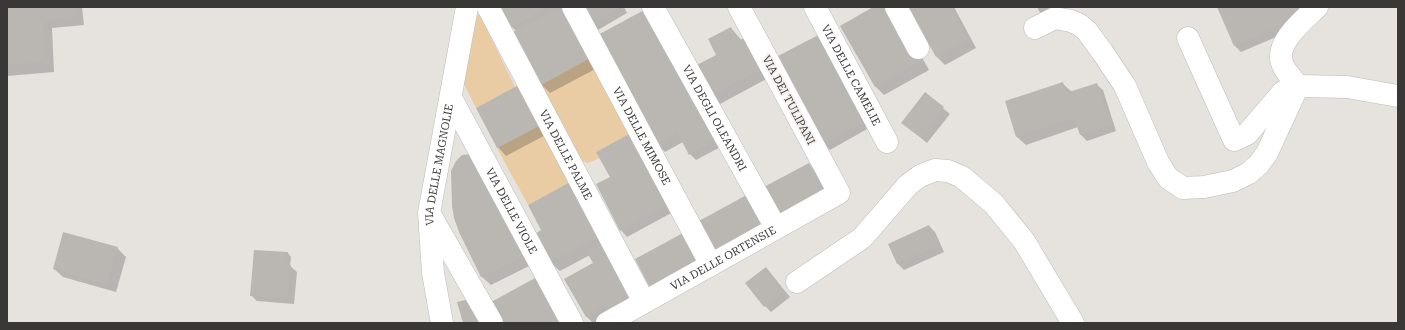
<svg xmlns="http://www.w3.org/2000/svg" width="1405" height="330" font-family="'Roboto Serif',serif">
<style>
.green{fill:#e9cca3}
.shadow{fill:#0003}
.building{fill:#bab7b2}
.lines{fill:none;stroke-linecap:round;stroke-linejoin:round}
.minor-casing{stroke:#bebbb7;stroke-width:23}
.minor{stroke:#fff;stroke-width:22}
.labels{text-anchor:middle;stroke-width:3.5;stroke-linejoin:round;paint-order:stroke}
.street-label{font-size:11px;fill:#3a3837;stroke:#f3efeb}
</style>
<rect width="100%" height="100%" fill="#e6e2de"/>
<path class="green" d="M478 15H480L515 87 476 108 463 82 475 17Z
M590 58 631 133 596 152 600 158 588 163 582 161 541 85Z
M544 123 573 181 528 205 497 148Z"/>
<path class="shadow" d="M7 7H82L84 25 52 28 54 72 7 76Z
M500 7H567L601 66 550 93 542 85 514 33 516 31 512 27Z
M583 7H624L627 13 598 30 592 24Z
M875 7 905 27 929 70 884 95 876 87 841 27Z
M909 7H954L976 48 945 65 936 56Z
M1037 7H1066L1045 18 1039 11Z
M1218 7H1299L1306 24 1241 52 1235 46Z
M646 11 724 145 696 160 690 154 683 142 665 152 657 144Z
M731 28 772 76 720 104 712 95 717 55Z
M779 57 876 124 830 150 823 144Z
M1062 83 1072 92 1096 84 1103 90 1116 131 1087 141 1081 135 1078 127 1026 145 1017 137 1007 102Z
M524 84 553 131 506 156 498 147Z
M925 94 950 114 927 143 903 123Z
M598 152 675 211 627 237 621 230 611 177Z
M480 159 537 262 491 285 482 277 460 232Z
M572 182 638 290 625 315 597 323H593L586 316 594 263 590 255 560 271 551 263 543 230Z
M929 226 935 232 944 252 904 270 898 264 889 244Z
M117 248 126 257 116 292 63 277 54 269Z
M255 251 288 253 291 257 290 266 297 272 294 304 257 301 251 295Z
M766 268 790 297 771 312 765 306Z"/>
<path class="building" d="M7 7H75L76 16 43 20 42 12 45 62 7 65Z
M499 7H547L511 28Z
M559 7H567L590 58 541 85 513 32Z
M582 7H621L591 24Z
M873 7H887L896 17 921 61 875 87 840 26Z
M908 7H951L968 39 936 57Z
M1217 7H1297L1301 17 1234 46Z
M646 9 718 138 689 155 677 132 656 144 596 36Z
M731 27 738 41 748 36 764 67 711 96 695 66 716 55 708 39Z
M826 31 870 118 823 145 778 56Z
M524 82 545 123 497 148 476 108Z
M1063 82 1066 93 1097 83 1111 125 1080 135 1074 118 1016 137 1005 101Z
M925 92 944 107 921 138 901 123Z
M631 133 669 205 620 231 596 184 610 177 596 152Z
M471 154 529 253 481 277 459 232 454 218 452 206 451 171 456 161 462 155Z
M809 163 813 169 817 166 832 194 780 222 762 188Z
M572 181 601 236 550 263 535 234 541 230 528 205Z
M752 192 771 226 719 256 699 221Z
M929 225 939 245 897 264 888 244Z
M63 232 118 247 107 284 53 269Z
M683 233 700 265 652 292 635 259Z
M602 241 635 289 622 296 621 303 610 309 603 306 586 317 564 279 593 263 586 251Z
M254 250 288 252 287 265H291L288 298 250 296Z
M766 267 784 290 764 307 745 283Z
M537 277 568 323H503L491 302Z
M474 298 489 323H463L457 302Z"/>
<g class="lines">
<defs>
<g id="minor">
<path id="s1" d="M488 7 644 302"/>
<path id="s2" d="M573 7 711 265"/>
<path id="s3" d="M653 7 776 228"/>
<path id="s4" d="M815 7 887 142"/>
<path d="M896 7 918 48"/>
<path d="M1035 28 1055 18 1071 21 1080 25 1087 31 1103 53 1125 86 1158 162 1168 178 1183 188 1204 187 1233 181 1249 173 1259 164 1267 153 1298 86"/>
<path d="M1188 38 1234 140 1247 134 1283 92 1298 86 1347 87 1398 96"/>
<path d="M1298 86C1293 79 1285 72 1282 63 1275 42 1304 20 1317 7"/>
<path id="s5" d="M451 98 572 323"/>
<path d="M432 218 492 323"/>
<path d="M797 282 862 238 908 185 920 176 935 170 948 171 962 177 994 204 1024 241 1073 323"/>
<path id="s6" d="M442 323 433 273 429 213 467 7"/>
<path id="s7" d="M607 323 839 193 739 7"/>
</g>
</defs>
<use href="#minor" class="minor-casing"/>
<use href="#minor" class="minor"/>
</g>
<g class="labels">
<g class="street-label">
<text dy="4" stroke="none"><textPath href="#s4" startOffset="77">VIA DELLE CAMELIE</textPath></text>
<text transform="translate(789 100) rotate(62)" y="4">VIA DEI TULIPANI</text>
<text dy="4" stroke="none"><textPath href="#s3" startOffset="127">VIA DEGLI OLEANDRI</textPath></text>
<text dy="4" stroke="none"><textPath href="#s2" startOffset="146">VIA DELLE MIMOSE</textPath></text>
<text dy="4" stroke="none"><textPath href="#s1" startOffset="167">VIA DELLE PALME</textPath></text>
<text dy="4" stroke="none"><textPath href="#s6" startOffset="160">VIA DELLE MAGNOLIE</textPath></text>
<text dy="4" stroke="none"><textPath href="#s5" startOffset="128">VIA DELLE VIOLE</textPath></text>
<text dy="4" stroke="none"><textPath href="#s7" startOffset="133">VIA DELLE ORTENSIE</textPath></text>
</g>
</g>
<rect width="1405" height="330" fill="none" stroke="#3a3837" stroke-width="16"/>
</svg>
